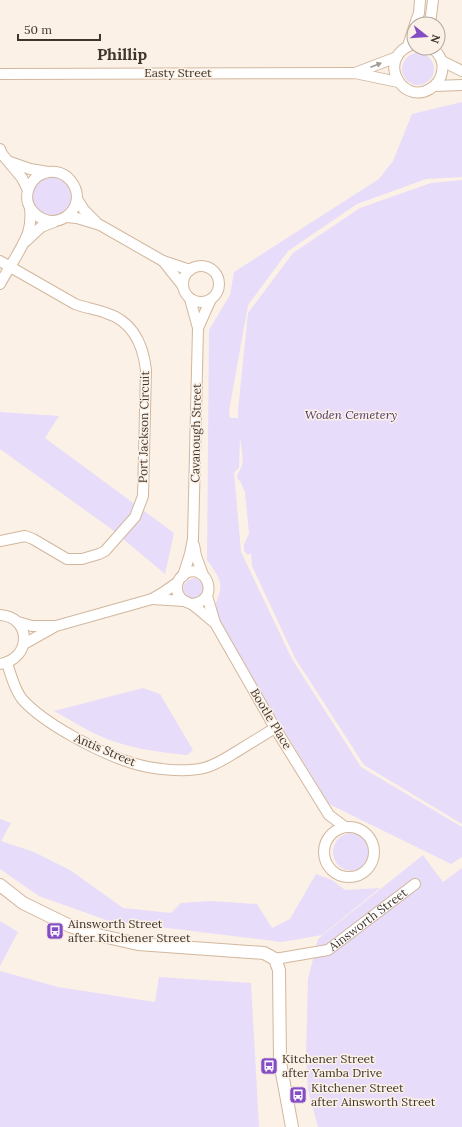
<svg xmlns="http://www.w3.org/2000/svg" width="462" height="1127" font-family="Lora,serif">
<style>
.green{fill:#e7dcfa}
.lines{fill:none;stroke-linecap:round;stroke-linejoin:round}
.minor-casing{stroke:#d2b79d;stroke-width:12}
.tertiary-casing{stroke:#d2b79d;stroke-width:14}
.minor{stroke:#fff;stroke-width:10}
.tertiary{stroke:#fff;stroke-width:12}
.oneway{fill:#a09a95}
.labels{text-anchor:middle;stroke-width:3;stroke-linejoin:round;paint-order:stroke}
.street-label{font-size:12px;fill:#40352b;stroke:#fcf1e6}
.park-label{font-size:12px;font-style:italic;fill:#4c366a;stroke:#fcf1e6}
.poi-label{font-size:12px;fill:#40352b;stroke:#fcf1e6;text-anchor:start}
.district-label{font-size:16px;font-weight:bold;fill:#40352b;stroke:#fcf1e6}
</style>
<rect width="100%" height="100%" fill="#fcf1e6"/>
<path class="green" d="M402 69a16 16 0 1 1 32 0a16 16 0 1 1-32 0Z
M462 102V177L426 179 357 204 288 251 248 305 229 411 230 418H238V411L248 313 293 253 360 208 431 183 462 180V824L364 765 295 658 252 566 251 553 248 555 244 551V545L249 533 245 492 240 481 237 478C237 473 241 470 242 465 244 458 241 446 240 438L239 468 234 472 241 552 292 659 361 767 462 827V857L451 864 329 804 212 613C223 585 225 585 207 560L209 330 230 295 234 272 379 179 393 161 412 114Z
M48 175 64 178 74 193 71 209 54 220 35 213C29 188 26 189 48 175Z
M0 412 59 416 45 438 174 533 165 574 110 528 0 449Z
M195 578 202 582 205 585 202 596 192 599C179 594 181 580 195 578Z
M143 688 160 694 193 750 187 755C157 752 127 748 100 736 84 729 69 719 54 711Z
M0 819 11 823 1 841 34 852 70 870 123 908 171 913 181 903 210 901 257 904 272 928 290 919 316 874 332 880 345 890 380 888 322 935 282 942 109 921 39 896 0 869Z
M333 852a19 19 0 1 1 38 0a19 19 0 1 1-38 0Z
M423 855 443 882 462 868V1127H318L308 1090 306 1055 308 979 318 939Z
M0 921 18 932 0 966Z
M0 971 58 987 155 1002 159 977 251 983 259 1127H0Z"/>
<g class="lines">
<defs>
<g id="minor">
<path d="M415 24 419 13 420 0"/>
<path d="M430 24 433 0"/>
<path d="M414 44C375 56 401 106 430 89 436 85 441 80 442 72 444 63 440 54 432 48"/>
<path d="M408 46 414 27"/>
<path d="M442 61 462 71"/>
<path d="M355 73 397 57"/>
<path d="M0 74 355 73 398 82"/>
<path d="M435 86 462 85"/>
<path d="M0 149 2 154 22 178 28 190"/>
<path d="M10 162 30 169 48 172"/>
<path d="M77 199 84 210 96 222"/>
<path d="M66 217 77 218 100 225 163 261 190 270"/>
<path d="M26 241 41 227 54 222"/>
<path d="M0 261 75 304C85 308 96 309 106 313 132 321 143 344 146 370L143 496 135 517 105 551 99 554 82 559H67L33 539 25 536 0 541"/>
<path d="M163 261 183 286"/>
<circle cx="201" cy="284" r="18"/>
<path d="M0 284C9 267 21 251 28 233 30 226 31 216 30 208 30 208 28 203 28 203 25 193 30 182 38 176 43 173 50 171 56 172 62 173 67 176 71 181 92 208 52 239 30 208"/>
<path d="M198 328 211 299"/>
<path d="M194 545 196 556 203 575"/>
<path d="M183 576 190 554 193 539 198 328 190 299"/>
<path d="M207 596 215 623 275 728 329 815 345 827"/>
<path d="M152 599 184 601"/>
<path d="M191 604C221 602 208 563 186 573 177 578 174 589 180 597 183 602 188 602 193 605 200 610 207 617 215 623"/>
<path d="M0 615C32 617 32 659 0 664"/>
<path d="M18 622 32 626H54"/>
<path d="M24 644 56 626 152 599 164 592 178 582"/>
<path d="M7 663C11 675 14 689 22 699 44 724 100 753 132 763 151 769 184 773 204 768 216 765 226 758 236 752 249 744 262 736 275 728"/>
<circle cx="349" cy="852" r="25"/>
<path id="s1" d="M275 959 328 950 415 884"/>
</g>
<path id="tertiary" d="M0 885 23 903 70 926 98 935 138 944 264 953 275 959 279 970 280 1062 292 1127"/>
</defs>
<use href="#minor" class="minor-casing"/>
<use href="#tertiary" class="tertiary-casing"/>
<use href="#minor" class="minor"/>
<use href="#tertiary" class="tertiary"/>
</g>
<defs><path id="oneway-solid" d="M-6-.8H1V-3.2L6.5 0L1 3.2V.8H-6Z"/></defs>
<use class="oneway" href="#oneway-solid" transform="translate(376 65) rotate(-21)"/>
<defs>
<symbol id="bus-square" viewBox="-11 -11 22 22"><rect x="-9" y="-9" width="18" height="18" rx="4" fill="#844dc4" stroke="#fcf1e6"/><path d="M-5-6H5V4H4V6H2V4H-2V6H-4V4H-5ZM-3.5-4V0h7V-4ZM-3.5 1.2v1.5H-2V1.2ZM2 1.2v1.5H3.5V1.2Z" fill="#fff"/></symbol>
</defs>
<g fill-rule="evenodd">
<use href="#bus-square" x="45" y="921" width="20" height="20"/>
<use href="#bus-square" x="259" y="1056" width="20" height="20"/>
<use href="#bus-square" x="288" y="1085" width="20" height="20"/>
</g>
<g class="labels">
<g class="street-label">
<text x="178" y="77">Easty Street</text>
<text transform="translate(144 427) rotate(-89)" y="4">Port Jackson Circuit</text>
<text transform="translate(196 433) rotate(-89)" y="4">Cavanough Street</text>
<text transform="translate(271 719) rotate(59)" y="4">Bootle Place</text>
<text transform="translate(105 750) rotate(23)" y="4">Antis Street</text>
<text dy="4" stroke="none"><textPath href="#s1" startOffset="104">Ainsworth Street</textPath></text>
</g>
<g class="park-label">
<text x="351" y="419">Woden Cemetery</text>
</g>
<g class="poi-label">
<text x="68" y="928">Ainsworth Street<tspan x="68" dy="14">after Kitchener Street</tspan></text>
<text x="282" y="1063">Kitchener Street<tspan x="282" dy="14">after Yamba Drive</tspan></text>
<text x="311" y="1092">Kitchener Street<tspan x="311" dy="14">after Ainsworth Street</tspan></text>
</g>
<g class="district-label">
<text x="122" y="60">Phillip</text>
</g>
</g>
<g transform="translate(426 36) rotate(107)"><circle r="19" fill="#fcf1e6" stroke="#b1a69b"/>
<path d="M0-3L7 15L0 10L-7 15Z" fill="#844dc4"/>
<text y="-6" font-size="11" font-weight="bold" text-anchor="middle" fill="#40352b">N</text>
</g>
<path d="M18 34v6h82v-6" fill="none" stroke="#40352b" stroke-width="2"/>
<text x="24" y="34" font-size="12" fill="#40352b" stroke="#fcf1e6" stroke-width="3" paint-order="stroke">50 m</text>
</svg>
